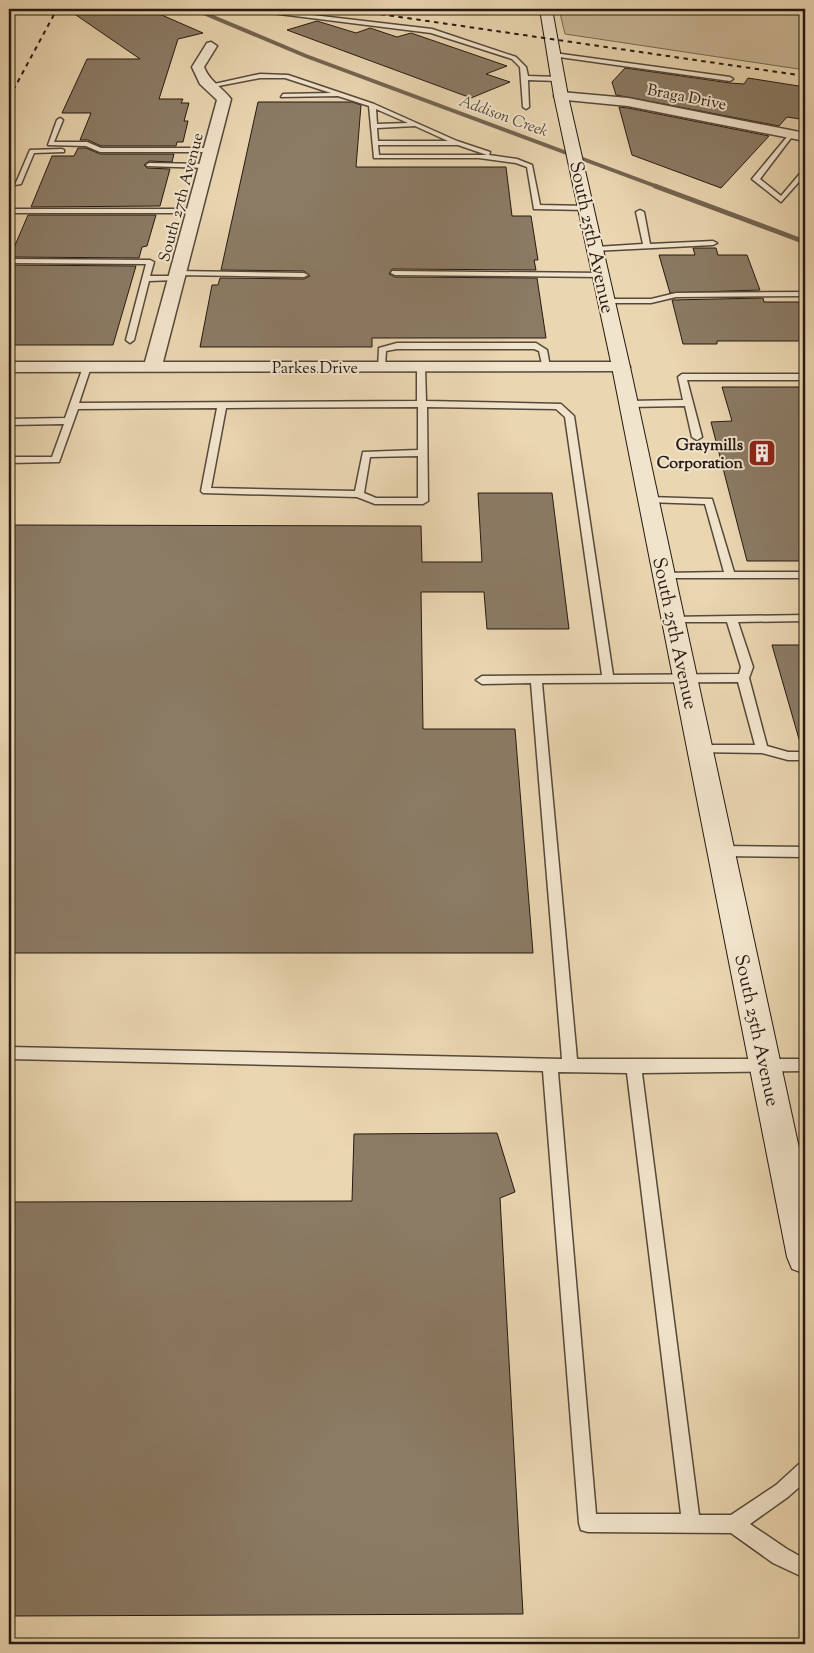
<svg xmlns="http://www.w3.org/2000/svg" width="814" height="1653" font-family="'Sorts Mill Goudy',serif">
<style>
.green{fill:#c9b696;stroke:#776854}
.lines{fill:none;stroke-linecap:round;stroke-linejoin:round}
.stream-far1{stroke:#736451;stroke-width:4}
.stream{stroke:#736451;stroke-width:5}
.building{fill:#8b7b65;stroke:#251912}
.service-casing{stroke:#56483a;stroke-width:3}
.minor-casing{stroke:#56483a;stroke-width:3}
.secondary-casing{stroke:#251912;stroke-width:2}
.service{fill:#f1e4cc;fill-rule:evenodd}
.minor{fill:#f1e4cc;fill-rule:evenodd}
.secondary{fill:#f1e4cc;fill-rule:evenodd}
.rail{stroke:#251912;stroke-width:2;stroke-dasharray:4.5 4.5;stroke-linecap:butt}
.labels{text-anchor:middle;stroke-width:4;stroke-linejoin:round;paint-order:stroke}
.far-street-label{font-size:16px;fill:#251912;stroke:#f1e4cc}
.far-water-label{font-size:16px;font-style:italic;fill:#594b3c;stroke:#f1e4cc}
.far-poi-label{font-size:16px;font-weight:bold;fill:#251912;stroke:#f1e4cc;text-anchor:end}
.street-label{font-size:19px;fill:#251912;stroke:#f1e4cc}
</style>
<rect width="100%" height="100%" fill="#ead6b1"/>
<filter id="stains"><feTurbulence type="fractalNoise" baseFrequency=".004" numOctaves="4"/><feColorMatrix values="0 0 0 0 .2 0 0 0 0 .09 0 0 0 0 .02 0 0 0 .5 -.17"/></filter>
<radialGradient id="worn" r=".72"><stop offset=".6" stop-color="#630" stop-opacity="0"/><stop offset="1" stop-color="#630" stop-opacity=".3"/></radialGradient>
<path class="green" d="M559 9H805V70L565 34Z"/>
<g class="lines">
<path class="stream-far1" d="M194 9 306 56 658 187"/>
<path class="stream" d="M655 186 805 242"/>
</g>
<path class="building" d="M102 9H148L203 33 178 39 159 99H183L181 103H189L184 121H188L183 142H177L176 146H101L88 140H80L91 113H62L87 59H140L76 15Z
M317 21 356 33 370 28 397 37 411 33 507 66 486 74 510 82 471 98 287 30Z
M625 68 730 83 744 84 748 78 805 87V111L800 119 787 117 779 126 616 95 612 82Z
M258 102H352L361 105 356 167H506L512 216H531L538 260H534L536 270 392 269 389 274 395 277 537 278 546 338H372V347H200L212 285H218L220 278 304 279 310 276 304 271 221 270Z
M619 107 628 108 769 136 721 188 632 155Z
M78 148H86L100 154H174L172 162 149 161 144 165 147 168 170 169 160 206 31 207 52 156H74Z
M28 215H156L147 246 142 247 139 258 10 257Z
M693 248H716L718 255H747L760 290 670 293 659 255H695Z
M9 265 136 266 113 345H9Z
M763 298 764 302H805V341H717V344H683L672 300Z
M722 387H805V561H747L711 422 732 421Z
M478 493H552L569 629H487L484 592H421L423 729H515L533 953H9V525L421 526 422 562H482Z
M772 645H805V738L799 739Z
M497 1133 515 1192 500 1198 523 1614 9 1616V1202L352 1201 354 1134Z"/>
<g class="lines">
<defs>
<path id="service" d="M261 9 432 29 516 57 526 67 528 76 558 77 561 79 558 81 528 80 529 107 526 109 523 107 520 67 512 59 431 33 263 12Z
M554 53 730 77 733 79 730 81 552 56Z
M260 74 288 75 374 104 457 141 490 152 489 155 517 159 532 165 540 205 587 206 591 208 587 210 534 209 527 167 516 163 479 158H374L369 106 338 96 281 97 283 94 331 93 285 78H260L208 88 205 86ZM376 109 408 123 377 124ZM415 126 448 141H378L377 128ZM378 145H458L487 155H379Z
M60 118 63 120 54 142H87L101 148H210L213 150 210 152H100L86 146 48 145 57 120Z
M791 132 794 134 760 179 781 196 803 170 805 169V175L781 202 752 179Z
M62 149 64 150V152L34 153 21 184 15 185 30 150Z
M149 163 206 164 209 166 206 168 147 166 146 165Z
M9 209H194L198 211 194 213H9Z
M640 210 644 212 650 244 713 241 717 243 713 245 593 251 592 249 596 247 643 244 636 212Z
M9 259 150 260 154 262 150 276H176L180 278 176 280 149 281 134 340 130 343 126 340 146 264 9 263Z
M175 271 304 273 308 275 304 277 178 275 174 273Z
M392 271 601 273 605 275 601 277 395 275 391 273Z
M805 292V296L676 297 651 303H607L603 301 607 299H651L676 293Z
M397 343H536L547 350 550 367 543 369 539 351 534 349H397L386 351 385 367 378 369 379 348Z
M87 364 91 367 79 403 417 401V367L421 364 425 367 426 401 561 404 574 416 613 675 739 674 741 667 727 622H673L668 619 669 617 805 615V621L738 622 753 667 749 678 767 746 788 752H805V760H788L762 753 696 752 694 749 696 746 700 745H755L738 682 542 683 577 1059H805V1071L642 1073 699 1515H731L776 1485 799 1464 805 1461V1482L788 1497 750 1524 787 1549 805 1559V1578L773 1563 731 1533 588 1532 581 1530 579 1523 543 1071 9 1059V1047L562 1059 531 683 482 684 476 680 482 676 602 675 565 417 556 409 427 407 428 501 423 504H375L357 497 203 493 201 491 217 408 78 409 59 462 9 463V457H52L64 424 9 425V419L65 418 83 367ZM418 407V450L363 452 355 491 211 488 226 408ZM418 456V498H376L364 493 370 457ZM558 1072 627 1073 681 1514H596Z
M682 374H805V380H687L702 437 697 440 692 437 685 406 629 407 625 404 629 401 683 400 678 377Z
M649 497 712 499 734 572H805V578H660V574L664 573 724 572 705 504 646 502 644 500Z
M721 846 805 847V857L721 856 717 854 715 851 717 848Z"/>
<path id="minor" d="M211 42 217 46 204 67C210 82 222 87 231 99L163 362H621L627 363 630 367 627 371 9 372V362H145L217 100 200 84 192 67 207 43Z
M561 92 628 98 805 133V141L628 106 556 99 554 96Z"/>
<path id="secondary" d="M540 9H552L568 96 630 367 805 1176V1274L792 1269 787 1257 612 367 554 96Z"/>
</defs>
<use href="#service" class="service-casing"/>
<use href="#minor" class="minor-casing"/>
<use href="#secondary" class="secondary-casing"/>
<use href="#service" class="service"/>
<use href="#minor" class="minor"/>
<use href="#secondary" class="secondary"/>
<path class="rail" d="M345 9 805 76
M9 98 57 9"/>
</g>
<defs>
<symbol id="building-square" viewBox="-11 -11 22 22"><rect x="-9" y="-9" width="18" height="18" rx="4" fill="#8f2418" stroke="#f1e4cc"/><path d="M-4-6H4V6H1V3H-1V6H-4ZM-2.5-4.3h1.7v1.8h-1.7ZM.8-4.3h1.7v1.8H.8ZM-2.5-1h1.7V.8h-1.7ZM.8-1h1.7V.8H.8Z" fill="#fff"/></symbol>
</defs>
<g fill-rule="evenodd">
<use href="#building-square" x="746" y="437" width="32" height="32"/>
</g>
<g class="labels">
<g class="far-street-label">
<text transform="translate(687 96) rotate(11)" y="6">Braga Drive</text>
<text transform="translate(180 197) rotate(-75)" y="6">South 27th Avenue</text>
<text x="315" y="373">Parkes Drive</text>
</g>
<g class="far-water-label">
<text transform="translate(504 115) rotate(20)" y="6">Addison Creek</text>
</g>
<g class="far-poi-label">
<text x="743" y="450">Graymills<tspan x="743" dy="18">Corporation</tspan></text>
</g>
<g class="street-label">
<text transform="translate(593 237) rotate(78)" y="7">South 25th Avenue</text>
<text transform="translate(676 633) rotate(78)" y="7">South 25th Avenue</text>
<text transform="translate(758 1030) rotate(78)" y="7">South 25th Avenue</text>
</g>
</g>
<rect width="814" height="1653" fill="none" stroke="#ead6b1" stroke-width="30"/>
<rect x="10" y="10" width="794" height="1633" fill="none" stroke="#251912" stroke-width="2.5"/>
<rect x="15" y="15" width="784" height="1623" fill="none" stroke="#251912"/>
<rect width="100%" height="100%" filter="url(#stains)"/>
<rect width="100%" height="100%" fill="url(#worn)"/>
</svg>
